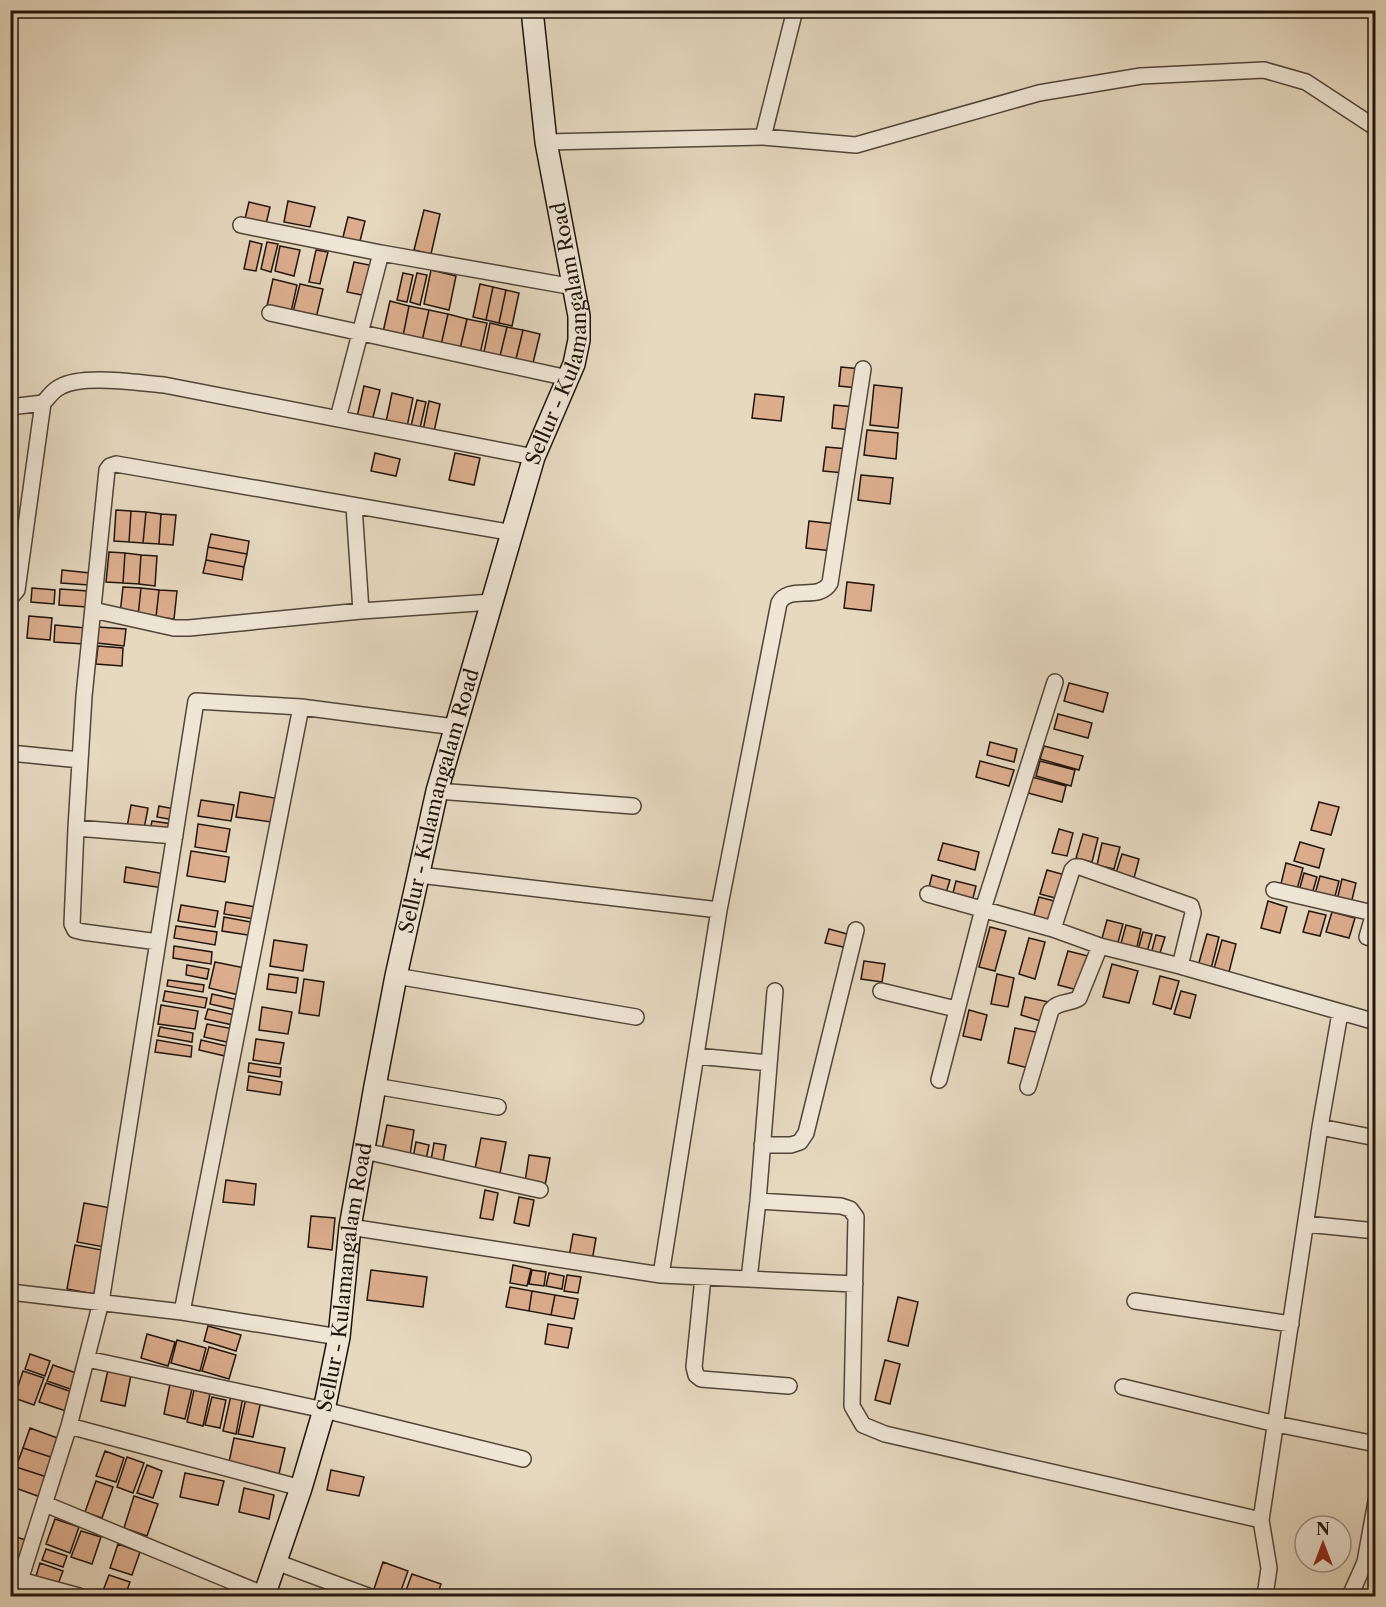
<svg xmlns="http://www.w3.org/2000/svg" width="1386" height="1607" font-family="'Libre Caslon Text',serif">
<style>
.building{fill:#dcae8e;stroke:#20140b;stroke-width:1.5}
.lines{fill:none;stroke-linecap:round;stroke-linejoin:round}
.minor-casing{stroke:#524538;stroke-width:18}
.secondary-casing{stroke:#20140b;stroke-width:24}
.minor{stroke:#efe6d6;stroke-width:15}
.secondary{stroke:#efe6d6;stroke-width:21}
.labels{text-anchor:middle;stroke-width:4.5;stroke-linejoin:round;paint-order:stroke}
.street-label{font-size:20px;fill:#20140b;stroke:#efe6d6}
</style>
<rect width="100%" height="100%" fill="#e6d9c0"/>
<filter id="stains"><feTurbulence type="fractalNoise" baseFrequency=".00333" numOctaves="4"/><feColorMatrix values="0 0 0 0 .2 0 0 0 0 .09 0 0 0 0 .02 0 0 0 .5 -.17"/></filter>
<radialGradient id="worn" r=".72"><stop offset=".6" stop-color="#630" stop-opacity="0"/><stop offset="1" stop-color="#630" stop-opacity=".3"/></radialGradient>
<path class="building" d="M288 201 315 207 310 227 284 222Z
M249 202 270 207 266 224 245 219Z
M424 210 440 214 431 254 414 250Z
M348 217 365 221 359 245 342 241Z
M250 241 262 244 256 271 244 269Z
M267 242 278 244 271 272 261 269Z
M280 246 300 250 294 276 275 271Z
M316 250 328 252 320 284 309 282Z
M354 262 374 266 367 296 347 292Z
M431 270 456 276 449 310 424 304Z
M403 273 413 275 407 302 397 300Z
M417 273 427 275 420 305 410 302Z
M273 279 297 285 291 312 267 306Z
M300 284 323 289 316 318 293 312Z
M480 284 493 287 486 320 473 317Z
M493 287 506 290 499 323 486 320Z
M506 290 519 293 512 326 499 323Z
M390 301 409 306 403 336 383 332Z
M409 306 429 310 422 341 403 336Z
M429 310 448 314 441 345 422 341Z
M448 314 467 319 460 349 441 345Z
M467 319 487 323 480 354 460 349Z
M490 323 507 327 500 356 484 352Z
M507 327 523 330 516 359 500 356Z
M523 330 540 334 533 363 516 359Z
M841 367 861 369 858 388 839 386Z
M874 385 902 388 898 428 870 425Z
M364 386 380 390 372 421 357 417Z
M392 393 413 398 407 427 386 422Z
M755 394 784 397 781 421 752 418Z
M417 400 426 402 420 428 411 426Z
M429 401 440 404 434 432 423 430Z
M834 405 854 407 852 430 832 428Z
M867 430 898 433 896 459 864 455Z
M826 447 848 449 845 473 823 471Z
M375 453 400 459 396 476 371 471Z
M455 453 480 458 474 485 449 480Z
M861 475 893 478 890 504 858 500Z
M116 510 131 511 129 542 114 541Z
M131 511 146 512 143 543 129 542Z
M146 512 161 514 159 544 143 543Z
M161 514 176 515 173 545 159 544Z
M809 521 836 524 832 551 806 548Z
M211 534 249 541 247 554 208 547Z
M208 547 247 554 244 567 206 560Z
M109 552 125 553 123 583 106 582Z
M125 553 141 555 139 584 123 583Z
M141 555 157 556 155 586 139 584Z
M206 560 244 567 242 580 203 573Z
M62 570 90 573 89 585 61 583Z
M847 582 874 585 871 611 844 608Z
M123 587 141 588 138 616 120 614Z
M32 588 55 590 54 604 31 602Z
M141 588 159 590 156 617 138 616Z
M60 589 88 591 87 607 59 605Z
M159 590 177 591 174 619 156 617Z
M29 616 52 618 50 640 27 638Z
M55 625 85 628 84 644 54 642Z
M98 627 126 629 124 646 97 643Z
M98 646 123 648 122 666 96 664Z
M1069 683 1108 693 1103 712 1064 701Z
M1058 714 1092 723 1088 738 1054 729Z
M990 742 1017 749 1014 762 987 755Z
M1044 746 1083 756 1079 770 1040 759Z
M980 761 1014 770 1009 786 976 777Z
M1040 761 1075 770 1071 786 1036 776Z
M1032 777 1066 786 1062 802 1028 793Z
M240 792 275 798 271 822 236 817Z
M201 800 234 805 231 821 198 816Z
M1319 802 1339 807 1331 835 1311 830Z
M131 805 148 808 144 829 127 827Z
M159 806 175 809 174 820 157 817Z
M152 821 173 824 172 833 150 830Z
M198 824 230 829 226 852 195 847Z
M1059 829 1073 833 1067 856 1052 853Z
M1083 834 1098 838 1092 862 1076 858Z
M1300 842 1324 849 1319 868 1294 861Z
M943 843 979 852 975 870 938 860Z
M1102 843 1120 847 1114 869 1097 865Z
M191 851 229 857 225 882 187 876Z
M1122 854 1139 859 1134 878 1116 873Z
M1286 863 1303 868 1296 893 1280 888Z
M126 867 165 874 163 888 124 882Z
M1047 870 1065 875 1059 899 1040 894Z
M1304 873 1317 877 1312 894 1299 891Z
M932 875 950 880 945 896 928 891Z
M1320 876 1339 881 1334 900 1315 894Z
M1342 879 1356 883 1351 904 1337 900Z
M956 881 976 886 972 902 952 897Z
M1039 897 1058 902 1052 924 1033 919Z
M1268 901 1287 907 1280 933 1261 928Z
M226 902 256 907 254 919 224 914Z
M181 905 218 911 215 927 178 921Z
M1309 911 1326 915 1320 936 1303 932Z
M1332 912 1355 918 1349 938 1326 932Z
M224 917 256 923 254 936 222 931Z
M1107 920 1123 924 1117 946 1101 942Z
M1126 925 1141 929 1136 951 1120 947Z
M176 926 217 932 215 945 174 938Z
M990 927 1006 931 995 971 979 967Z
M829 929 851 935 848 948 825 943Z
M1143 932 1152 934 1147 952 1138 950Z
M1207 934 1219 937 1211 969 1198 966Z
M1156 935 1165 937 1159 956 1151 954Z
M1029 938 1045 942 1035 979 1019 974Z
M274 940 307 945 303 971 270 966Z
M1222 940 1236 944 1228 976 1213 972Z
M174 946 212 952 211 964 173 958Z
M1068 951 1088 956 1078 990 1058 985Z
M864 961 885 964 882 982 861 979Z
M215 962 245 968 239 995 209 988Z
M1112 964 1138 971 1129 1003 1103 997Z
M187 965 209 969 207 979 186 975Z
M269 974 298 978 296 993 267 989Z
M997 974 1014 978 1008 1007 991 1004Z
M1160 976 1179 981 1171 1009 1153 1004Z
M304 979 324 982 319 1016 299 1013Z
M168 980 204 985 203 992 167 986Z
M165 991 207 998 205 1008 163 1001Z
M1181 991 1196 995 1190 1018 1174 1014Z
M212 994 239 1000 237 1010 210 1004Z
M1025 997 1049 1002 1044 1022 1021 1015Z
M161 1005 198 1011 195 1029 158 1024Z
M262 1007 292 1012 288 1034 259 1030Z
M208 1009 235 1015 233 1025 205 1019Z
M969 1010 987 1015 981 1040 963 1036Z
M207 1024 234 1029 231 1043 204 1037Z
M160 1027 193 1033 192 1042 158 1036Z
M1015 1028 1036 1032 1029 1068 1008 1063Z
M256 1039 284 1043 280 1064 253 1060Z
M157 1040 192 1046 191 1057 155 1052Z
M201 1040 231 1047 229 1057 199 1050Z
M249 1063 281 1068 280 1077 248 1072Z
M249 1076 282 1082 280 1095 247 1090Z
M387 1125 414 1130 410 1155 382 1150Z
M481 1138 506 1142 500 1173 475 1169Z
M416 1142 429 1145 426 1160 413 1158Z
M434 1143 446 1145 443 1162 431 1160Z
M529 1155 550 1158 545 1186 525 1182Z
M226 1180 256 1184 254 1205 223 1202Z
M485 1190 498 1193 493 1220 480 1218Z
M519 1197 534 1200 529 1226 514 1223Z
M84 1203 111 1208 104 1247 77 1242Z
M311 1216 335 1218 332 1250 308 1247Z
M573 1234 596 1238 592 1261 569 1257Z
M75 1245 102 1250 94 1294 67 1289Z
M513 1265 531 1269 527 1286 510 1283Z
M371 1270 427 1277 423 1307 367 1300Z
M532 1270 546 1272 544 1286 529 1284Z
M549 1273 564 1276 562 1289 546 1286Z
M567 1275 581 1277 578 1293 564 1291Z
M510 1287 532 1291 529 1311 506 1307Z
M532 1291 555 1295 551 1315 529 1311Z
M555 1295 578 1299 574 1319 551 1315Z
M898 1297 918 1302 908 1346 888 1341Z
M548 1324 572 1328 568 1348 545 1344Z
M208 1326 241 1335 236 1351 204 1341Z
M147 1334 175 1342 168 1366 141 1358Z
M177 1340 206 1348 200 1371 171 1363Z
M209 1347 236 1355 229 1379 202 1371Z
M30 1354 50 1361 45 1376 25 1369Z
M885 1360 900 1364 890 1404 875 1400Z
M53 1365 82 1375 76 1391 47 1381Z
M108 1370 131 1375 125 1406 101 1401Z
M23 1371 44 1378 34 1405 14 1398Z
M46 1383 75 1393 69 1412 39 1402Z
M170 1384 192 1389 185 1419 164 1414Z
M194 1390 210 1394 203 1426 187 1422Z
M231 1395 243 1397 236 1434 223 1431Z
M212 1397 226 1400 220 1428 205 1425Z
M246 1398 261 1401 253 1437 238 1434Z
M30 1428 63 1440 57 1459 23 1448Z
M234 1438 285 1448 278 1478 228 1467Z
M23 1448 57 1459 50 1478 16 1467Z
M105 1451 124 1458 116 1482 96 1476Z
M127 1457 144 1463 133 1493 117 1487Z
M147 1465 162 1471 153 1498 137 1493Z
M16 1467 50 1478 43 1498 10 1486Z
M331 1470 364 1477 359 1496 327 1490Z
M185 1473 224 1481 218 1505 180 1497Z
M96 1481 113 1487 102 1518 85 1512Z
M244 1488 274 1495 269 1519 239 1512Z
M134 1496 158 1504 147 1536 124 1528Z
M55 1519 79 1527 70 1553 46 1544Z
M81 1531 101 1537 92 1564 71 1557Z
M10 1535 29 1541 23 1558 10 1554Z
M118 1544 140 1552 132 1575 110 1568Z
M46 1549 67 1556 63 1567 42 1560Z
M383 1562 408 1571 399 1596H386L373 1592Z
M40 1563 63 1571 58 1584 36 1576Z
M412 1574 441 1584 437 1596H404Z
M109 1575 130 1582 125 1596H101Z"/>
<g class="lines">
<defs>
<path id="minor" d="M763 137 795 10
M546 142 763 137 856 145 1039 93 1141 76 1264 70 1306 82 1376 128
M241 225 381 253 574 287
M270 313 568 378
M10 407 43 403C48 398 53 390 60 387 83 374 137 383 164 385L534 457
M338 418 381 253
M354 506 361 611
M10 598 17 590 43 403
M93 610 174 628H189L361 611 492 602
M10 753 80 760
M437 791 633 806
M76 828 175 836
M1274 890 1373 913
M928 894 1053 929 1100 946 1180 966 1376 1022
M1376 906 1367 937 1376 940
M719 910 779 603C789 584 819 602 830 583L863 369
M1053 929 1072 870 1075 867H1080L1191 906 1193 913 1180 966
M158 942 83 932 75 930 72 924 76 828 84 696 107 470 110 466 116 464 513 533
M396 976 636 1017
M881 991 956 1009
M696 1056 769 1063
M939 1080 983 909 1055 682
M375 1086 498 1107
M1028 1087 1051 1010C1058 1001 1070 1004 1079 998L1100 946
M1320 1127 1340 1013
M762 1145H791L800 1142 806 1133 856 930
M364 1151 540 1190
M758 1201 841 1206 850 1209 856 1217 852 1406 863 1425 885 1434 1261 1520
M1306 1224 1376 1231
M350 1227 661 1275 719 910 419 875
M661 1275 855 1284
M703 1277 694 1367 696 1375 701 1379 789 1386
M749 1279 758 1201 775 991
M10 1292 182 1312 339 1337
M1135 1301 1291 1324
M182 1312 301 707 455 727
M87 1359 324 1410 523 1459
M1123 1387 1276 1424 1376 1444
M69 1426 301 1488
M45 1504 265 1595
M276 1562 368 1596
M1365 1562 1376 1501
M20 1580 79 1596
M15 1596 69 1426 101 1302 196 701 301 707
M1265 1596 1269 1568 1261 1520 1320 1127 1376 1138
M1350 1596 1365 1562 1376 1566"/>
<g id="secondary">
<path id="s1" d="M264 1596 301 1488 324 1410 339 1337 350 1227 375 1086 396 976 437 791 534 457 574 364 579 340V316L546 142 532 10"/>
</g>
</defs>
<use href="#minor" class="minor-casing"/>
<use href="#secondary" class="secondary-casing"/>
<use href="#minor" class="minor"/>
<use href="#secondary" class="secondary"/>
</g>
<g class="labels">
<g class="street-label">
<text dy="7" stroke="none"><textPath href="#s1" startOffset="1302">Sellur - Kulamangalam Road</textPath></text>
<text dy="7" stroke="none"><textPath href="#s1" startOffset="816">Sellur - Kulamangalam Road</textPath></text>
<text dy="7" stroke="none"><textPath href="#s1" startOffset="330">Sellur - Kulamangalam Road</textPath></text>
</g>
</g>
<rect width="1386" height="1607" fill="none" stroke="#e6d9c0" stroke-width="36"/>
<rect x="12" y="12" width="1362" height="1583" fill="none" stroke="#20140b" stroke-width="3"/>
<rect x="18" y="18" width="1350" height="1571" fill="none" stroke="#20140b" stroke-width="1.5"/>
<g transform="translate(1323 1544)"><circle r="28" fill="#efe6d6" stroke="#9c9285" stroke-width="1.5"/>
<path d="M0-4.5L10 22L0 15L-10 22Z" fill="#8f2418"/>
<text y="-9" font-size="16" font-weight="bold" text-anchor="middle" fill="#20140b">N</text>
</g>
<rect width="100%" height="100%" filter="url(#stains)"/>
<rect width="100%" height="100%" fill="url(#worn)"/>
</svg>
